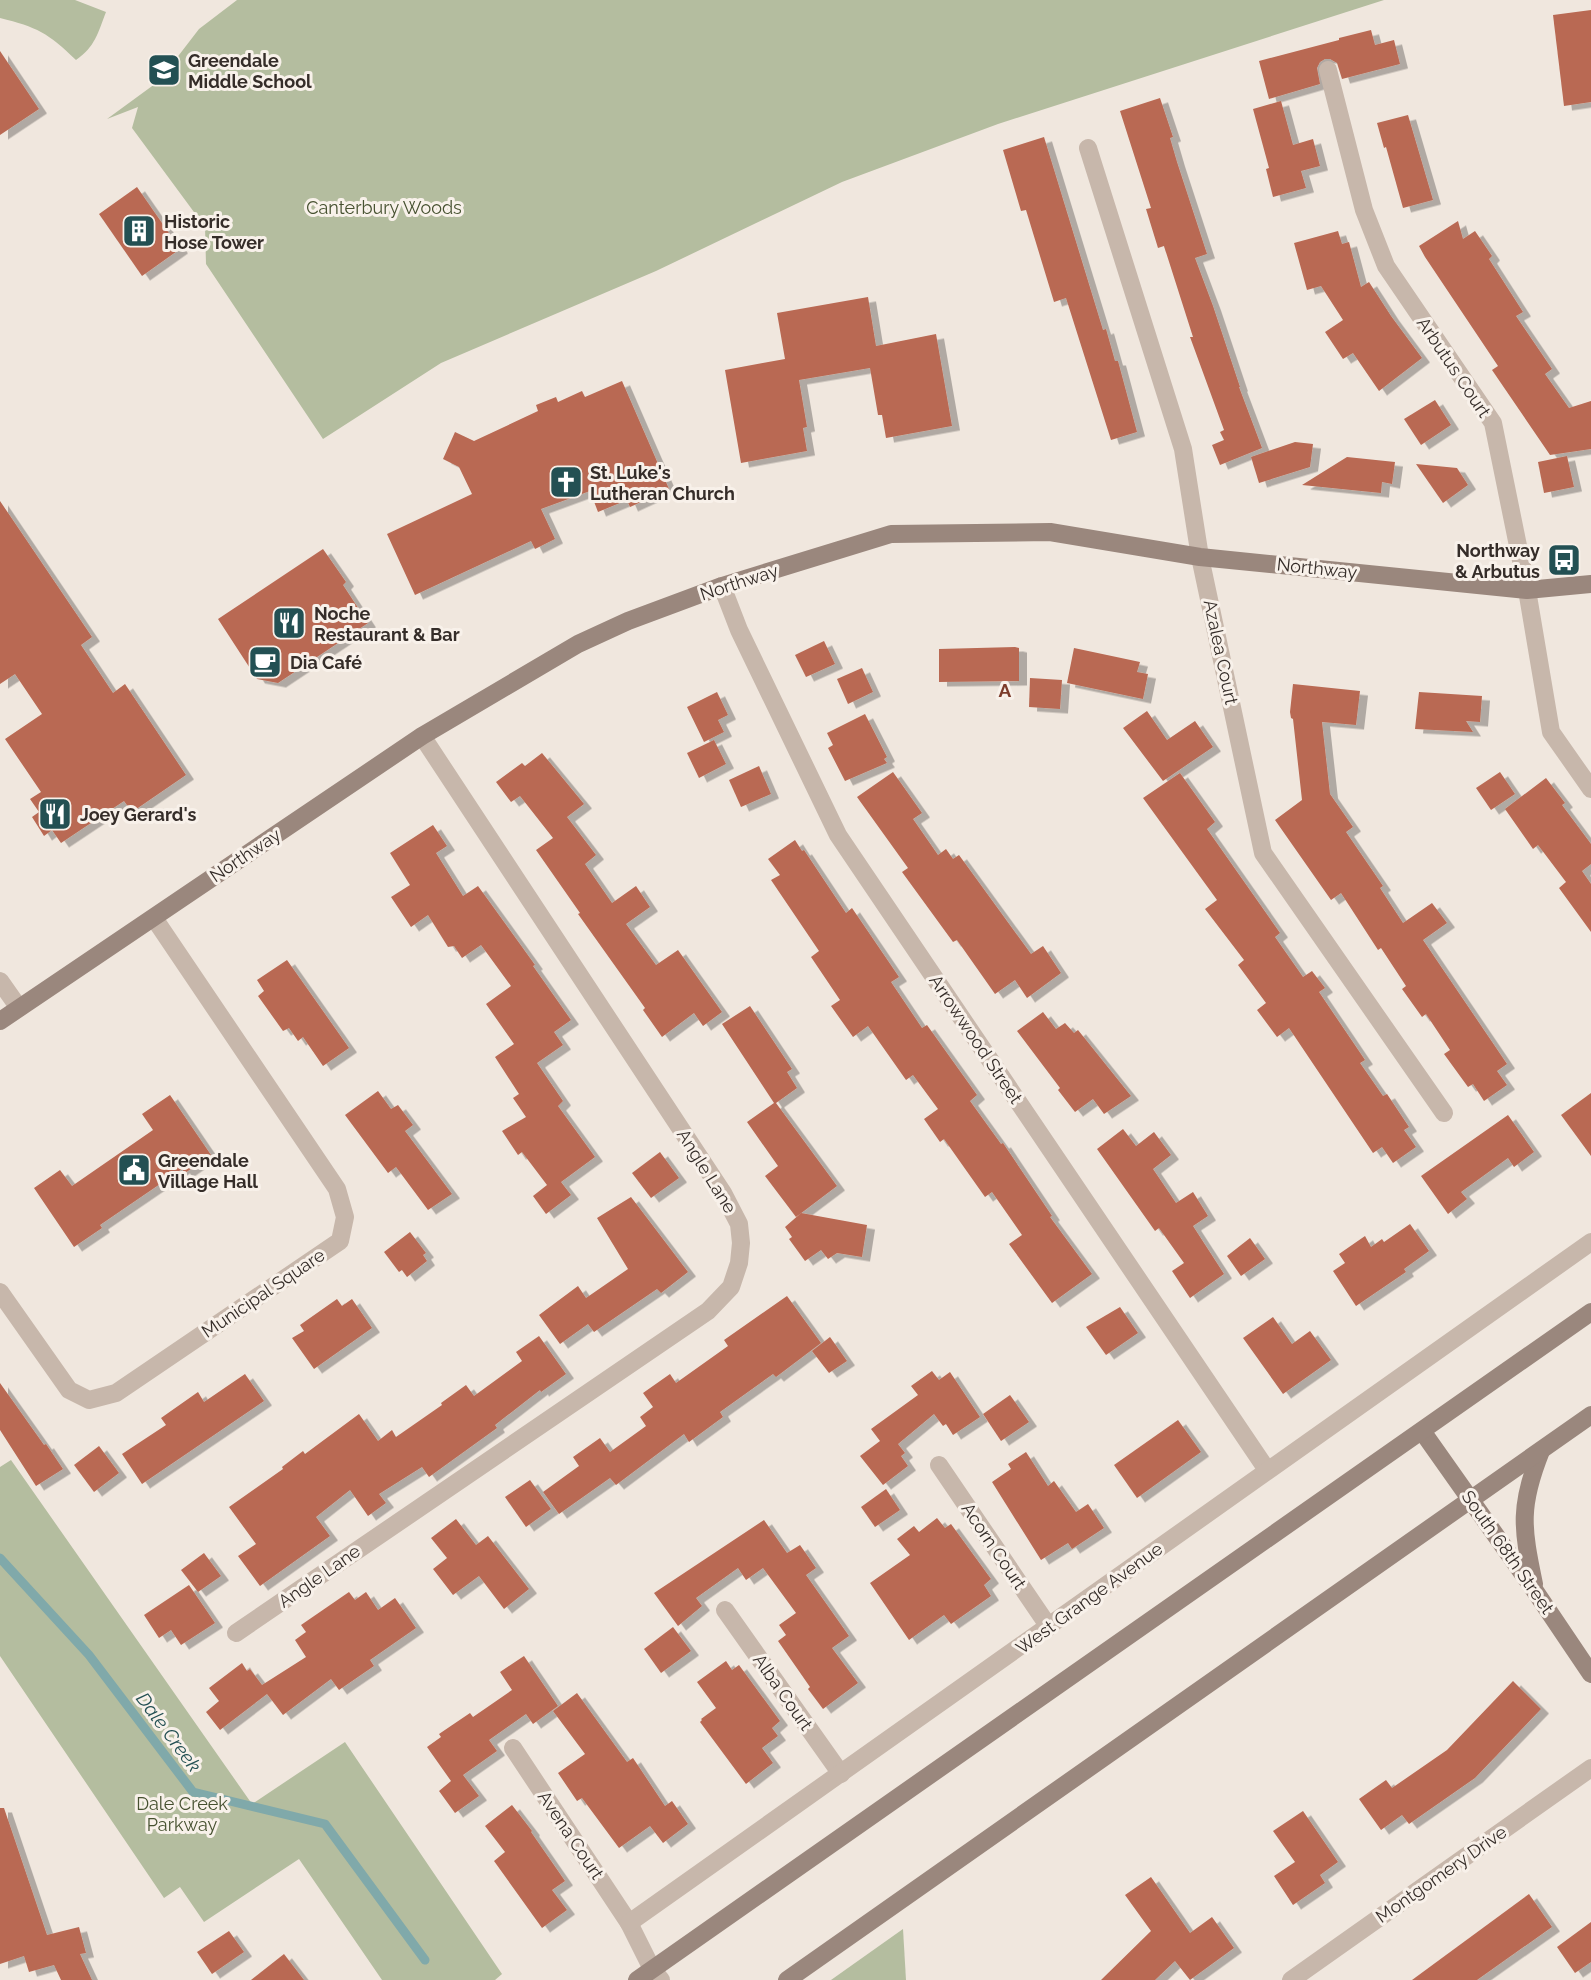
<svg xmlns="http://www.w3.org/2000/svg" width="1591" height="1980" font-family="Raleway,sans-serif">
<defs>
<filter id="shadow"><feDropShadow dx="8" dy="4.5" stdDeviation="0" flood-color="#0004"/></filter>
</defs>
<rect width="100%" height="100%" fill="#f0e7de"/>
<!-- green -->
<g fill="#b4bd9f">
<path d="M0,0H75L106,12C98,33 95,47 76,60C48,33 37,27 0,18Z"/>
<polygon points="237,0 1384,0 998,124 842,182 656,271 441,363 323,439 206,264 205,227 132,128 138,107 107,119 159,81 199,29"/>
<polygon points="11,1460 252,1804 345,1742 502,1974 495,1980 382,1980 299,1859 204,1922 180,1887 164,1898 0,1656 0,1467"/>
<polygon points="903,1929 906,1980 831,1980"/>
</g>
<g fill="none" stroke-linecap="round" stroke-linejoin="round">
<!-- stream -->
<polyline stroke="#80a9aa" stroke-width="9" points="0,1558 89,1655 193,1792 325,1824 425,1960"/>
</g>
<!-- building -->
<g fill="#b96953" filter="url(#shadow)">
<polygon points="1591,10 1591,102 1564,106 1553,15"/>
<polygon points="1371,30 1375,45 1394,40 1400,64 1342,79 1337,63 1330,59 1325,59 1320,62 1317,68 1320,84 1269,99 1259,61 1339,40 1339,38"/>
<polygon points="0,51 39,109 0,135"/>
<polygon points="1160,98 1173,137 1170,138 1177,162 1207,254 1195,258 1213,306 1240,387 1239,387 1262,448 1220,465 1212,445 1224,440 1220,432 1224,430 1190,337 1193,337 1164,246 1158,248 1146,209 1151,208 1120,111"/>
<polygon points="1281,101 1293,145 1313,139 1320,166 1301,171 1306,188 1273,197 1266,169 1269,168 1253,109"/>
<polygon points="1408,115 1433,200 1403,208 1386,147 1384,148 1377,123"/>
<polygon points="1044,137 1103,330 1106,329 1115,361 1118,361 1137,432 1111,440 1066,298 1054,302 1026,210 1021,211 1003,150"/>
<polygon points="137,187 180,249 142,276 99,214"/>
<polygon points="1458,221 1463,239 1475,231 1492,256 1489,259 1523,312 1516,316 1552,369 1545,374 1569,408 1591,401 1591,449 1550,455 1492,370 1498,366 1425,257 1419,246"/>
<polygon points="1338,231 1342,244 1349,242 1361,287 1369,282 1391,316 1422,358 1379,391 1353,353 1343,359 1325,332 1343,320 1321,286 1307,290 1294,243"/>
<polygon points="868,297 876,346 936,334 952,426 886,438 882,415 878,415 870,368 799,380 807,427 803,428 807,451 741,463 725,370 785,359 777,313"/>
<polygon points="622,381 669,489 630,507 627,500 598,512 590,491 541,509 555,539 535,549 531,541 415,595 387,534 472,494 459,467 443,459 455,432 474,441 538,411 536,405 556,397 558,402 582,391 585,397"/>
<polygon points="1435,400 1451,425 1421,445 1404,419"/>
<polygon points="1295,442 1313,444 1310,467 1259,483 1251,457"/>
<polygon points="1567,456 1574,487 1544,493 1538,462"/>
<polygon points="1347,457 1395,462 1392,484 1382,482 1381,493 1302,485"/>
<polygon points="1416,464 1457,468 1468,485 1443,503"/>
<polygon points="0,501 92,637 81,645 113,693 125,684 186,775 132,812 124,801 61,843 52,830 44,836 32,817 39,812 30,799 41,792 5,739 42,714 15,674 0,684"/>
<polygon points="323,549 346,582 343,585 368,623 278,683 257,679 218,619"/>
<polygon points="824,641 835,664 806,677 795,655"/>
<polygon points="1015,647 1019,648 1019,681 939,682 939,649"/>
<polygon points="1074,648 1140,662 1137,672 1148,674 1143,699 1067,683"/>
<polygon points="862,668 873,692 848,704 837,679"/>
<polygon points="1030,678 1062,680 1060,709 1029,707"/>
<polygon points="1293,684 1360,691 1356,725 1322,722 1330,794 1353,827 1346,832 1383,886 1380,888 1403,923 1432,903 1447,923 1423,940 1507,1064 1497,1071 1507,1085 1484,1101 1473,1084 1468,1087 1444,1054 1450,1050 1426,1014 1422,1017 1402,989 1406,986 1381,948 1378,950 1341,893 1331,900 1275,820 1302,800 1293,719 1291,718 1290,712"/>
<polygon points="717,692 728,715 718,720 724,732 704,742 687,707"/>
<polygon points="1419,692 1482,696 1480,722 1466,721 1473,732 1415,729"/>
<polygon points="1147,711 1167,740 1195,721 1213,747 1163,781 1123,728"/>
<polygon points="865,714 887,757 884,759 887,763 845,781 828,748 833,745 827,733"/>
<polygon points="714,740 726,764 699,778 687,753"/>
<polygon points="542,753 584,804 567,817 596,855 585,864 612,903 636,886 650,907 626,924 656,965 678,950 722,1012 703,1026 694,1013 662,1037 643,1010 645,1008 578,914 580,913 536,850 553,838 520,796 511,802 496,782 522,763 525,766"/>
<polygon points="759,766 771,794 741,807 729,780"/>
<polygon points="893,772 922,813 913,819 938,855 946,849 953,859 959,855 1031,954 1043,946 1061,973 1027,998 1015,980 995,994 957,940 953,942 902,872 908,868 857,797"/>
<polygon points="1500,772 1515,794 1491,810 1476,788"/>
<polygon points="1180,773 1215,822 1207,829 1280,933 1275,937 1303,977 1312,971 1325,988 1319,992 1365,1060 1360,1063 1383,1096 1387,1094 1409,1127 1404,1130 1416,1147 1393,1163 1382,1147 1373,1153 1289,1028 1277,1037 1257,1010 1266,1003 1238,965 1244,960 1205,909 1217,900 1143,798"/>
<polygon points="1546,778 1565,803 1562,805 1591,844 1591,864 1582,871 1591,884 1591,932 1559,888 1566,882 1538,845 1533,849 1505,809"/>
<polygon points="433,825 447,846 436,853 463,896 478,886 535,965 533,966 571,1020 554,1032 563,1045 537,1063 563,1101 558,1106 595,1157 561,1182 571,1195 546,1214 533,1196 547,1185 522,1152 518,1155 502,1131 526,1117 513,1098 519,1094 495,1057 514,1044 486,1004 511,986 481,945 462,958 454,946 448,947 428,915 411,927 391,897 410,885 390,853"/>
<polygon points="795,840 802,851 804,850 846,913 852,908 899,977 891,982 922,1028 927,1025 977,1095 970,1101 1001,1144 1003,1143 1052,1216 1050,1217 1092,1274 1052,1303 1009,1244 1022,1235 992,1192 985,1197 944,1139 940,1142 924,1119 938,1109 913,1075 906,1080 868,1026 853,1037 831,1006 840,1000 811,957 819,951 771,880 780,875 768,859"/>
<polygon points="287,960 349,1048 323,1066 303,1037 298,1041 289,1028 283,1031 258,996 264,991 257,980"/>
<polygon points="750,1006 792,1069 787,1072 797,1088 776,1103 837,1186 796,1217 765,1176 778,1166 747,1122 774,1103 722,1024"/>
<polygon points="1043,1012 1056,1029 1065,1023 1074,1033 1078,1030 1131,1096 1104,1114 1093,1099 1075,1112 1058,1090 1060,1088 1017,1031"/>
<polygon points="378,1091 391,1109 398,1105 413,1125 405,1131 452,1194 428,1210 396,1167 388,1173 345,1115"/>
<polygon points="1591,1093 1591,1156 1561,1115"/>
<polygon points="170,1095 211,1155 185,1173 182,1169 100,1225 102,1228 74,1247 34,1188 60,1170 72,1186 114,1157 153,1130 142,1114"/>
<polygon points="1508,1115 1534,1152 1514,1167 1508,1158 1461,1192 1467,1199 1448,1214 1421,1176"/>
<polygon points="1123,1129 1136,1146 1154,1132 1171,1155 1153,1169 1176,1203 1193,1192 1208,1216 1193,1226 1224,1274 1190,1298 1172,1271 1184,1263 1159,1228 1155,1231 1097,1149"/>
<polygon points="660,1152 679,1178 651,1198 632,1173"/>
<polygon points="631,1197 688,1272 661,1293 657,1289 594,1332 588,1324 560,1344 539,1315 578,1286 586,1298 628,1269 597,1218"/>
<polygon points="801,1213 867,1225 862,1257 837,1253 828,1259 821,1250 805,1261 789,1239 792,1237 785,1227"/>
<polygon points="1410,1224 1429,1251 1404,1269 1406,1272 1356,1306 1333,1271 1345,1263 1339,1254 1365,1236 1371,1247 1382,1239 1384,1242"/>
<polygon points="410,1232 426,1253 423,1255 427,1261 407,1277 402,1270 399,1272 384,1252"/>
<polygon points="1250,1238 1265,1259 1241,1276 1227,1256"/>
<polygon points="787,1296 821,1343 776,1377 773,1374 720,1412 723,1417 689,1442 684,1434 616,1485 610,1478 559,1514 543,1492 579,1466 573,1457 600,1438 610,1452 646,1426 640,1417 653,1407 643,1393 670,1374 676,1383 728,1346 724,1340"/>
<polygon points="337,1299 342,1306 352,1299 372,1328 314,1369 292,1338 304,1331 300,1325"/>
<polygon points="1120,1307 1138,1333 1106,1355 1086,1327"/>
<polygon points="1273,1317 1292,1344 1310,1331 1331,1360 1283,1394 1243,1338"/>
<polygon points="539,1336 566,1374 541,1392 540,1390 495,1425 497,1428 429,1477 422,1467 379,1494 386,1503 368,1516 350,1490 316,1517 330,1536 260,1586 238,1556 256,1544 229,1507 283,1469 282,1467 303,1451 305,1454 359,1414 378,1441 392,1430 396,1437 442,1405 441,1403 466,1385 474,1396 522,1361 516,1352"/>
<polygon points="830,1337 847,1361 829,1373 812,1351"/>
<polygon points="932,1371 939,1380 950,1372 980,1417 953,1435 946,1424 943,1426 934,1414 898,1444 905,1453 901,1456 908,1466 883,1485 860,1456 880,1441 871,1429 918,1395 911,1386"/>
<polygon points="245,1374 264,1401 142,1484 122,1454 166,1425 161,1418 198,1392 204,1402"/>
<polygon points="0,1383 44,1445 46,1444 63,1469 36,1486 0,1430"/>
<polygon points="1010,1395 1029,1422 1001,1441 983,1414"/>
<polygon points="1178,1420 1201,1452 1137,1498 1114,1465"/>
<polygon points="99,1446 119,1473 94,1492 74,1465"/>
<polygon points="1026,1452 1048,1486 1054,1481 1076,1512 1088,1504 1104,1528 1072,1549 1068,1543 1041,1560 992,1482 1011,1469 1008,1464"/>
<polygon points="530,1480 551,1509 526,1527 505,1497"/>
<polygon points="886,1489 900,1510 875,1527 861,1507"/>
<polygon points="937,1518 945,1528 951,1524 991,1579 984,1585 991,1596 951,1624 944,1615 909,1640 870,1583 910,1555 897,1539 914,1526 919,1532"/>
<polygon points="456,1519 476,1545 488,1536 529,1589 504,1609 479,1576 453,1595 433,1569 447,1558 431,1538"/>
<polygon points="764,1520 787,1553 800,1545 816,1568 806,1575 849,1636 832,1648 858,1683 823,1709 808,1689 810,1687 778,1641 786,1635 779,1625 796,1613 763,1568 746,1580 738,1568 696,1598 702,1606 678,1626 654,1593"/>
<polygon points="204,1553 221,1576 198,1592 181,1570"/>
<polygon points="189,1585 215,1623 181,1645 171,1630 159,1638 144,1615"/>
<polygon points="349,1592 355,1600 366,1592 378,1610 395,1598 416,1628 370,1660 374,1666 339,1690 331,1679 283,1715 267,1694 220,1730 206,1712 219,1701 209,1688 242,1663 247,1671 250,1669 262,1685 306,1657 295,1640 306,1632 301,1625"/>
<polygon points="673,1627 691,1651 661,1673 644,1649"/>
<polygon points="524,1656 558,1706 533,1724 526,1714 489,1740 497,1751 463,1775 479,1796 455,1813 439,1791 451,1781 427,1747 441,1737 439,1734 470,1713 473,1717 512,1690 500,1672"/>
<polygon points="726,1661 732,1670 739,1665 780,1721 772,1728 778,1736 762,1748 773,1763 746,1784 700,1722 702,1720 701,1719 716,1708 697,1682"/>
<polygon points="1513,1681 1541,1709 1475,1778 1409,1824 1402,1815 1381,1830 1359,1799 1386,1780 1392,1788 1447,1750"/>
<polygon points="577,1693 627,1762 633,1758 665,1806 672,1801 688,1824 663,1843 650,1826 619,1848 582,1798 577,1801 558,1773 585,1754 553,1711"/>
<polygon points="512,1805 532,1831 531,1832 565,1881 552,1890 567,1910 542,1928 494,1861 505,1852 485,1826"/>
<polygon points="0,1808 4,1808 47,1935 79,1927 86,1953 80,1954 92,1980 61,1980 54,1965 29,1972 24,1956 0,1964"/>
<polygon points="1303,1811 1338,1862 1320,1875 1325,1883 1293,1905 1274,1876 1295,1862 1273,1831"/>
<polygon points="1151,1877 1190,1933 1212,1917 1234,1948 1190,1980 1175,1961 1155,1980 1101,1980 1151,1931 1125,1895"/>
<polygon points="1529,1894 1552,1927 1477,1980 1412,1980"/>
<polygon points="1591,1922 1591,1962 1575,1973 1557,1947"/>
<polygon points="229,1931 244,1952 212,1974 197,1952"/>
<polygon points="284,1954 304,1980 251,1980"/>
</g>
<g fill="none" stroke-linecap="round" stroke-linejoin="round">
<!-- street -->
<g stroke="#c7b7ab" stroke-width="18">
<polyline points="1328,70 1364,210 1386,266 1493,423 1527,590 1551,732 1591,789"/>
<polyline points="1088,148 1183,449 1200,557 1263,853 1444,1113"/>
<polyline points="722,586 739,630 838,835 1267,1470"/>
<polyline points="0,981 19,1008"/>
<polyline points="0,1292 69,1390 89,1400 116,1393 340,1241 345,1217 337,1189 154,918"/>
<polyline points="939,1465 1049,1627"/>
<polyline points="725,1610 841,1774"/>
<polyline points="236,1633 708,1311 731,1287 739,1263 741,1243 739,1224 723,1193 422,736"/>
<polyline points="513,1748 629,1923 652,1969 661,1980"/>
<polyline points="629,1923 1591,1242"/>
<polyline points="1291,1980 1591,1768"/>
</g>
<!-- secondary -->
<g stroke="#9a877d" stroke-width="18">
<polyline points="0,1021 422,736 578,644 628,621 722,586 891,534 1050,532 1200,557 1527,590 1591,584"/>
<polyline points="1422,1431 1535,1591 1591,1674"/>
<path d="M1534,1584C1522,1527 1519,1506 1541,1451"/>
<polyline points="637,1980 1591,1312"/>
<polyline points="787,1980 1591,1415"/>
</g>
</g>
<!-- icons -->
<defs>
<symbol id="school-square" viewBox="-11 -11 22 22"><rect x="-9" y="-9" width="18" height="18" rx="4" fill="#235053" stroke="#f8f1ea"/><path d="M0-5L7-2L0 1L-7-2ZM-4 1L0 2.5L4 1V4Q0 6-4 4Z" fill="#fff"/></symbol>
<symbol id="building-square" viewBox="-11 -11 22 22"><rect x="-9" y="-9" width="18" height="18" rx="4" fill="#235053" stroke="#f8f1ea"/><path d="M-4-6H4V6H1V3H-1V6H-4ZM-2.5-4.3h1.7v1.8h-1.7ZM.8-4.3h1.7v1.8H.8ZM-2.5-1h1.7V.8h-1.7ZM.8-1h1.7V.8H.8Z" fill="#fff"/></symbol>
<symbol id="church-square" viewBox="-11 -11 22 22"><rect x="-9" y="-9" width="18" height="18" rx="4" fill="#235053" stroke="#f8f1ea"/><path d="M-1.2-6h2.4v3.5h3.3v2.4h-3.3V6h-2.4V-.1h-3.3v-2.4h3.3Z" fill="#fff"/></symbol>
<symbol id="bus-square" viewBox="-11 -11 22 22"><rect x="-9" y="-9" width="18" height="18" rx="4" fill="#235053" stroke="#f8f1ea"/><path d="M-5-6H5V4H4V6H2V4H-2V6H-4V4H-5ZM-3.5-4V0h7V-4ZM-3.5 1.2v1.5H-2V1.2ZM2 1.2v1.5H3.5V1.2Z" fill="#fff"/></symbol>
<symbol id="restaurant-square" viewBox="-11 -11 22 22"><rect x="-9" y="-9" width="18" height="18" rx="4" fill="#235053" stroke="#f8f1ea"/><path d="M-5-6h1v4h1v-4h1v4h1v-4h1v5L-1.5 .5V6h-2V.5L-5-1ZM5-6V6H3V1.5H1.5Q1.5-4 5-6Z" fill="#fff"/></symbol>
<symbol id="cafe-square" viewBox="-11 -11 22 22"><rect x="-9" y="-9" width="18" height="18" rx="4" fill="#235053" stroke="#f8f1ea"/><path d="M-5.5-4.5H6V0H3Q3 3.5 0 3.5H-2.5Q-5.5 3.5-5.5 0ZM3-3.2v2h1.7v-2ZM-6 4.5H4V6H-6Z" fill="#fff"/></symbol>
<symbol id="civic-square" viewBox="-11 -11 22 22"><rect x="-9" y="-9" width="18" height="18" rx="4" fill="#235053" stroke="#f8f1ea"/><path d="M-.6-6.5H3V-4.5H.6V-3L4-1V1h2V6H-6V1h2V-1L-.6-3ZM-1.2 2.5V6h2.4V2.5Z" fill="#fff"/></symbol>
</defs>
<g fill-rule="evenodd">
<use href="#school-square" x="145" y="51" width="38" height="38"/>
<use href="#building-square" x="120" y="212" width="38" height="38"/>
<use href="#church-square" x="547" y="463" width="38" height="38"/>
<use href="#bus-square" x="1545" y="541" width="38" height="38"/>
<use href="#restaurant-square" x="270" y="604" width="38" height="38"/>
<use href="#cafe-square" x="246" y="643" width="38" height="38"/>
<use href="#restaurant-square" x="36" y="795" width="38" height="38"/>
<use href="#civic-square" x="115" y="1151" width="38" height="38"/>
</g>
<g text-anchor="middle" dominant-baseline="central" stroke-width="6" stroke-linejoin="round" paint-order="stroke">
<!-- poi labels -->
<g font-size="18" font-weight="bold" fill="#352d29" stroke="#f8f1ea" text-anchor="start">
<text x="188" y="60">Greendale<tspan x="188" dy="21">Middle School</tspan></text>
<text x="164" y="221">Historic<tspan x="164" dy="21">Hose Tower</tspan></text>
<text x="590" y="472">St. Luke's<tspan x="590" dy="21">Lutheran Church</tspan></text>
<text x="1540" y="550" text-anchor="end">Northway<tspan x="1540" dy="21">&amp; Arbutus</tspan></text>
<text x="314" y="613">Noche<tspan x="314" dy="21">Restaurant &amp; Bar</tspan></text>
<text x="290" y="662">Dia Café</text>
<text x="80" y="814">Joey Gerard's</text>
<text x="158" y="1160">Greendale<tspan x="158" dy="21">Village Hall</tspan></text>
</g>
<!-- park labels -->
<g font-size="18" fill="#465130" stroke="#f8f1ea">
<text x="384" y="207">Canterbury Woods</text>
<text x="182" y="1803">Dale Creek<tspan x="182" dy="21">Parkway</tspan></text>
</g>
<!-- street labels -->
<g font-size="18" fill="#352d29" stroke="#f8f1ea">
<text transform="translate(1454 367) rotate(56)">Arbutus Court</text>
<text transform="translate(1317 568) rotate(6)">Northway</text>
<text transform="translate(739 582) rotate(-18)">Northway</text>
<text transform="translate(1221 652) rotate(78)">Azalea Court</text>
<text transform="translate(245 855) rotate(-34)">Northway</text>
<text transform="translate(976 1039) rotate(56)">Arrowwood Street</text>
<text transform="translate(707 1171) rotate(58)">Angle Lane</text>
<text transform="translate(263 1293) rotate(-34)">Municipal Square</text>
<text transform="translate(994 1546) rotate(56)">Acorn Court</text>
<text transform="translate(1508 1552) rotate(55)">South 68th Street</text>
<text transform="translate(319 1576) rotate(-35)">Angle Lane</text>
<text transform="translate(1089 1598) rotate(-36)">West Grange Avenue</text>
<text transform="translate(783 1692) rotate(55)">Alba Court</text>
<text transform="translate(571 1835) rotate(56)">Avena Court</text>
<text transform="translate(1441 1874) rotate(-35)">Montgomery Drive</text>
</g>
<!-- neighbourhood labels -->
<g font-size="19" font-weight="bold" fill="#7c3c2b" stroke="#f8f1ea">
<text x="1005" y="690">A</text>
</g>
<!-- water labels -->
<g font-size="19" font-style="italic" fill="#235053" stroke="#f8f1ea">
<text transform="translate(169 1732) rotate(53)">Dale Creek</text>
</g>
</g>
</svg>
